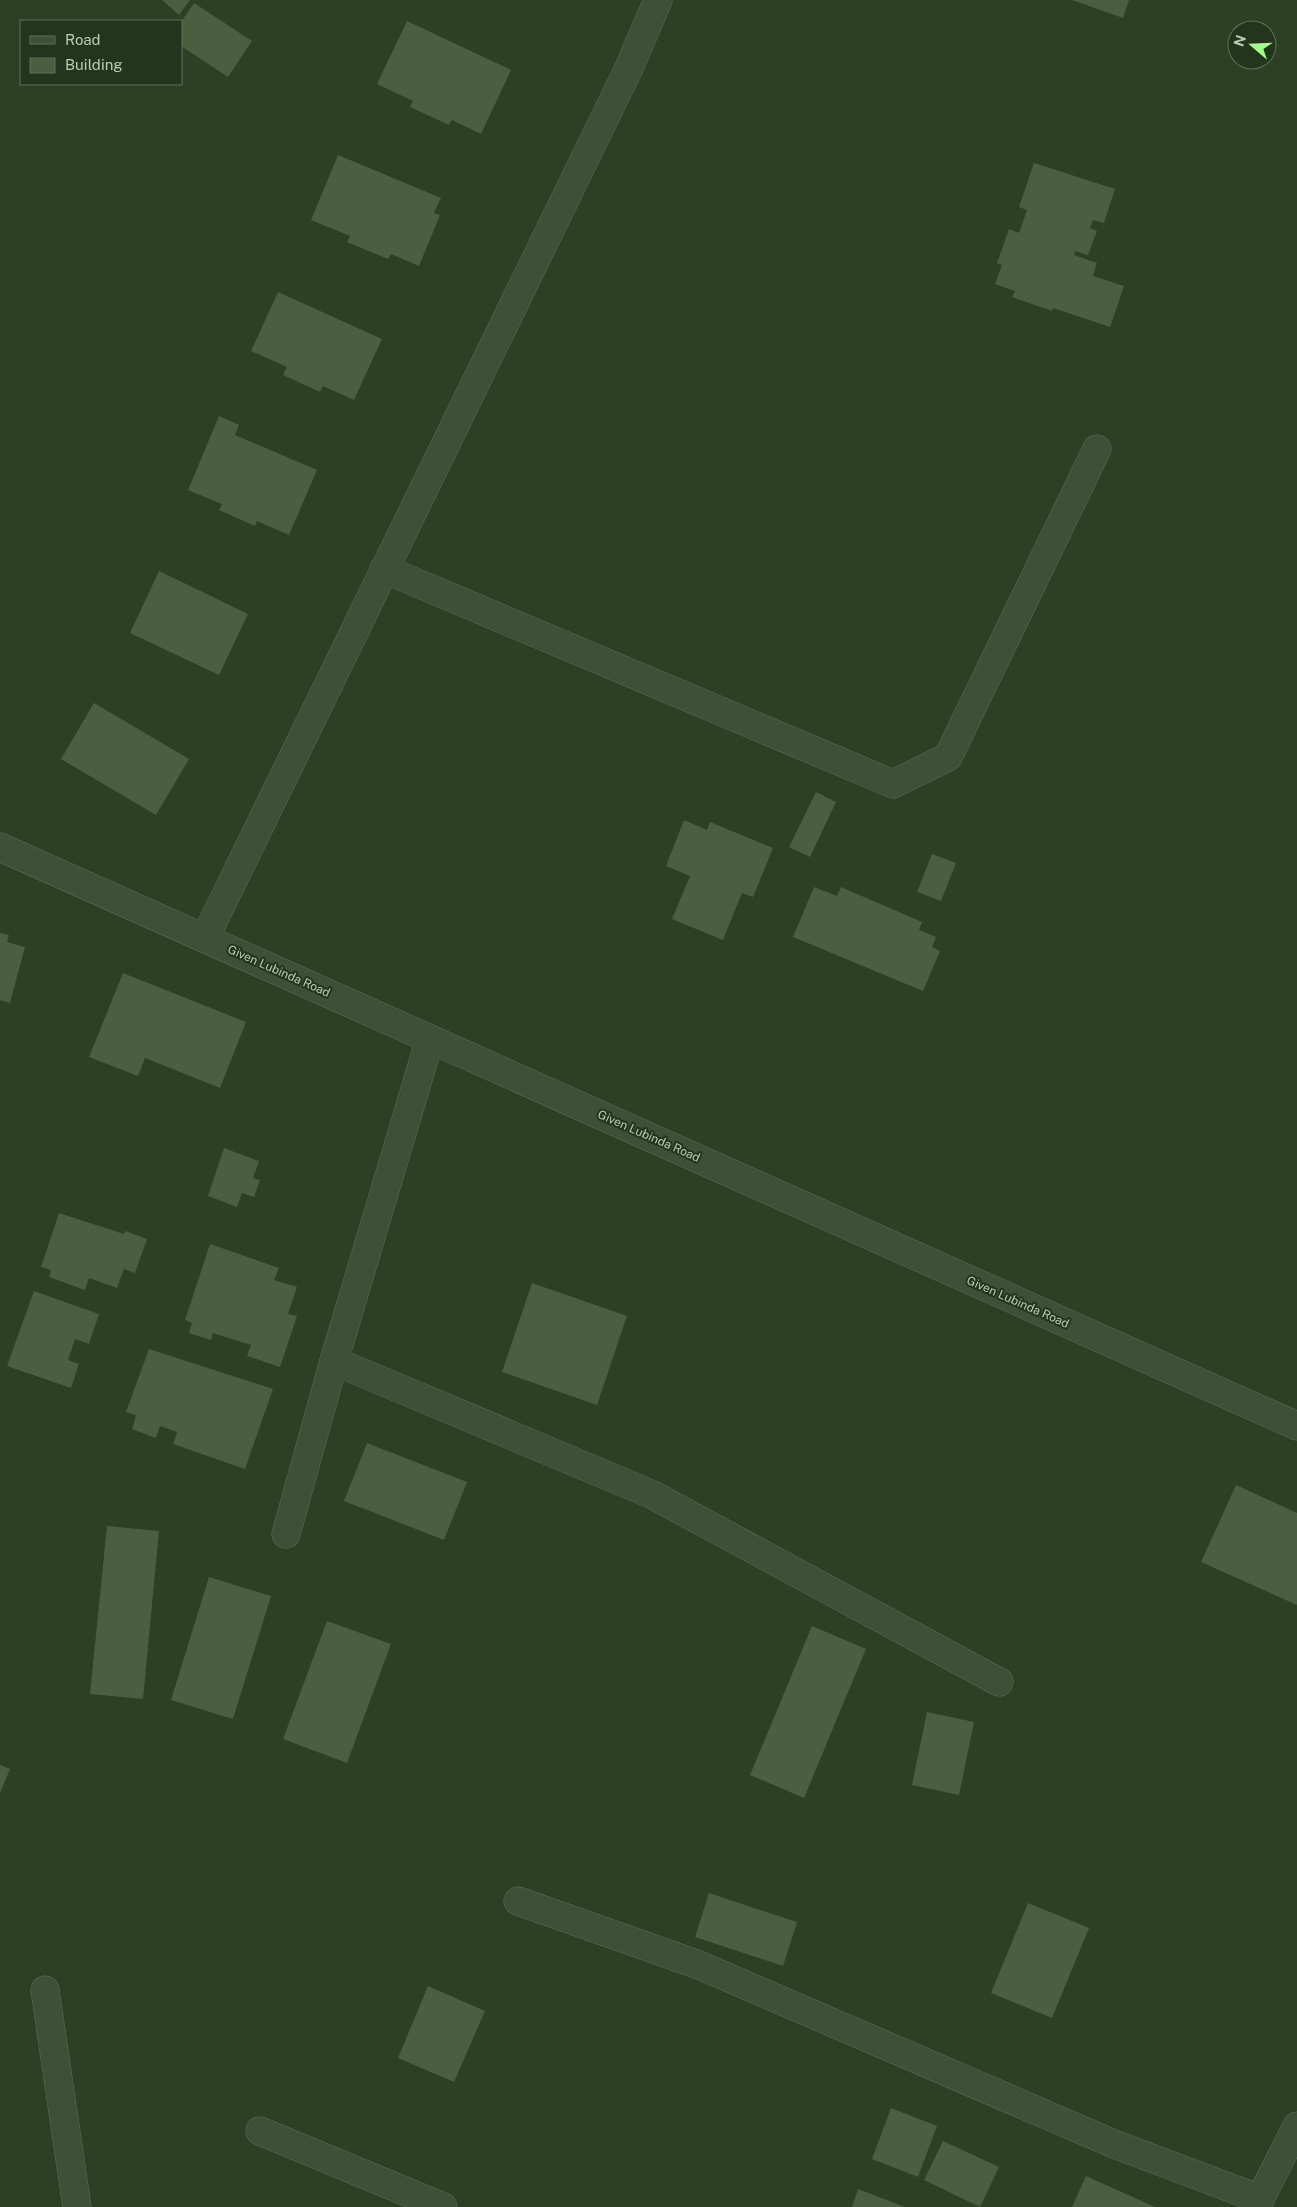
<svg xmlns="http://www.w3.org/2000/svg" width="1297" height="2207" font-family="'Public Sans',sans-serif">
<rect width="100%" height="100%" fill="#2c4024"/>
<!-- building -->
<g fill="#495f40">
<polygon points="162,0 190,0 179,15"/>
<polygon points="1072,0 1129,0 1123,18"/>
<polygon points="194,3 252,41 228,77 181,46 181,22"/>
<polygon points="407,21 511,70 481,134 452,120 449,125 410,107 413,101 377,84"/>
<polygon points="338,155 441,198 434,213 440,215 419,266 391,254 388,259 347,242 350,236 311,220"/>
<polygon points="1034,163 1115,189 1104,223 1093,220 1090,228 1097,231 1088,255 1075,251 1074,255 1097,263 1093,276 1124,286 1110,327 1053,308 1052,311 1012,297 1015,291 995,284 1002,265 997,263 1009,229 1019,233 1027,210 1019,207"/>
<polygon points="278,292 382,339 354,400 323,386 320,392 283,375 287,367 251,351"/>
<polygon points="219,416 239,425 235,435 317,470 289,535 257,521 255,526 219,510 222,504 188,490"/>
<polygon points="159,571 248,614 219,675 130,633"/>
<polygon points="94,703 189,759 156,815 61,759"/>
<polygon points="816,792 836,802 810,857 789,847"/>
<polygon points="684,820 707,830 710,822 773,848 753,897 742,893 723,940 672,919 690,876 666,866"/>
<polygon points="932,854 956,863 941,901 917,892"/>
<polygon points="814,887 837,896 841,887 922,922 919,930 936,937 932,947 940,951 923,991 793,937"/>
<polygon points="0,933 9,935 7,942 25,947 10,1003 0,1000"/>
<polygon points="123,973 246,1022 220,1088 145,1058 138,1076 89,1057"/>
<polygon points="224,1148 259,1161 253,1178 260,1180 254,1197 242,1193 237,1207 208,1196"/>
<polygon points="59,1213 124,1234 125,1231 147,1239 135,1273 124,1269 117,1288 89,1278 85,1290 49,1277 51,1270 41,1267"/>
<polygon points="210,1244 279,1268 274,1280 297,1287 288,1314 297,1316 280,1367 247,1356 251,1345 213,1333 211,1340 189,1333 192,1323 185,1320"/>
<polygon points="532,1283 627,1316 597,1405 502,1372"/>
<polygon points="34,1291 99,1314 89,1344 75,1339 68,1360 79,1364 71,1388 7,1366"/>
<polygon points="149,1349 273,1389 245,1469 173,1444 177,1432 160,1426 156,1438 132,1429 136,1415 126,1412"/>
<polygon points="367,1443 467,1482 444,1540 344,1501"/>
<polygon points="1236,1485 1297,1513 1297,1605 1201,1562"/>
<polygon points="107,1526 159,1531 143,1699 90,1694"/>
<polygon points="209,1577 271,1596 233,1719 171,1700"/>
<polygon points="327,1621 391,1644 347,1763 283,1739"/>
<polygon points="812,1626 866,1649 804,1798 750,1775"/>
<polygon points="927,1712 974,1722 959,1795 912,1785"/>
<polygon points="0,1765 10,1769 0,1793"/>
<polygon points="709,1893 797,1922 783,1966 695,1937"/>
<polygon points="1028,1903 1089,1928 1052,2018 991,1993"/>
<polygon points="428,1986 485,2011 454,2082 398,2058"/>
<polygon points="891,2108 937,2126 918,2177 872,2159"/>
<polygon points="943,2141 999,2167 980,2207 924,2180"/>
<polygon points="1086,2176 1155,2207 1072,2207"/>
<polygon points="858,2189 905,2207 852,2207"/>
</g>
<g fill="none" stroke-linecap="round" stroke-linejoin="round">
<defs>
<g id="minor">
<polyline points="384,569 893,784 948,757 1097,449"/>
<polyline points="0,847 1297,1426"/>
<polyline points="205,938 629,68 658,0"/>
<polyline points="334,1361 651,1494 999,1682"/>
<polyline points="286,1534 334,1361 430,1039"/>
<polyline points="518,1901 699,1965 1114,2144 1260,2199"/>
<polyline points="45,1990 77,2207"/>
<polyline points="260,2131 443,2207"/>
<polyline points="1256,2207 1297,2126"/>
</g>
</defs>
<!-- minor casing -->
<use href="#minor" stroke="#5c6e56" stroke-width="29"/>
<!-- minor -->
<use href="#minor" stroke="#3e5038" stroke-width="28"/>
</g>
<g text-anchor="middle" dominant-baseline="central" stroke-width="4" stroke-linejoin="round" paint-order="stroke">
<!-- street labels -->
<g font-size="12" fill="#bacbb5" stroke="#23351d">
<text transform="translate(279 971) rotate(24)">Given Lubinda Road</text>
<text transform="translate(649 1136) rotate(24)">Given Lubinda Road</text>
<text transform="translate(1018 1302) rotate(24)">Given Lubinda Road</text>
</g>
</g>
<!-- legend -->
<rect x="20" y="20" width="162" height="65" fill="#23351d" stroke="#5f715a"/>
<rect x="30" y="36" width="25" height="8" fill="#3e5038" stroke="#5f715a"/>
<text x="65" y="45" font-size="15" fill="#bacbb5">Road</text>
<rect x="30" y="58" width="25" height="15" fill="#495f40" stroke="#5f715a"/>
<text x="65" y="70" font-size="15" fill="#bacbb5">Building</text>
<!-- north arrow -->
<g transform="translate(1252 45) rotate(289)"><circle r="24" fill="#23351d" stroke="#5f715a"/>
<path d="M0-4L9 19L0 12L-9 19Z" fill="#a3fb89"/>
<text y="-8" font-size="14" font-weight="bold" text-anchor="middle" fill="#bacbb5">N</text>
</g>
</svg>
